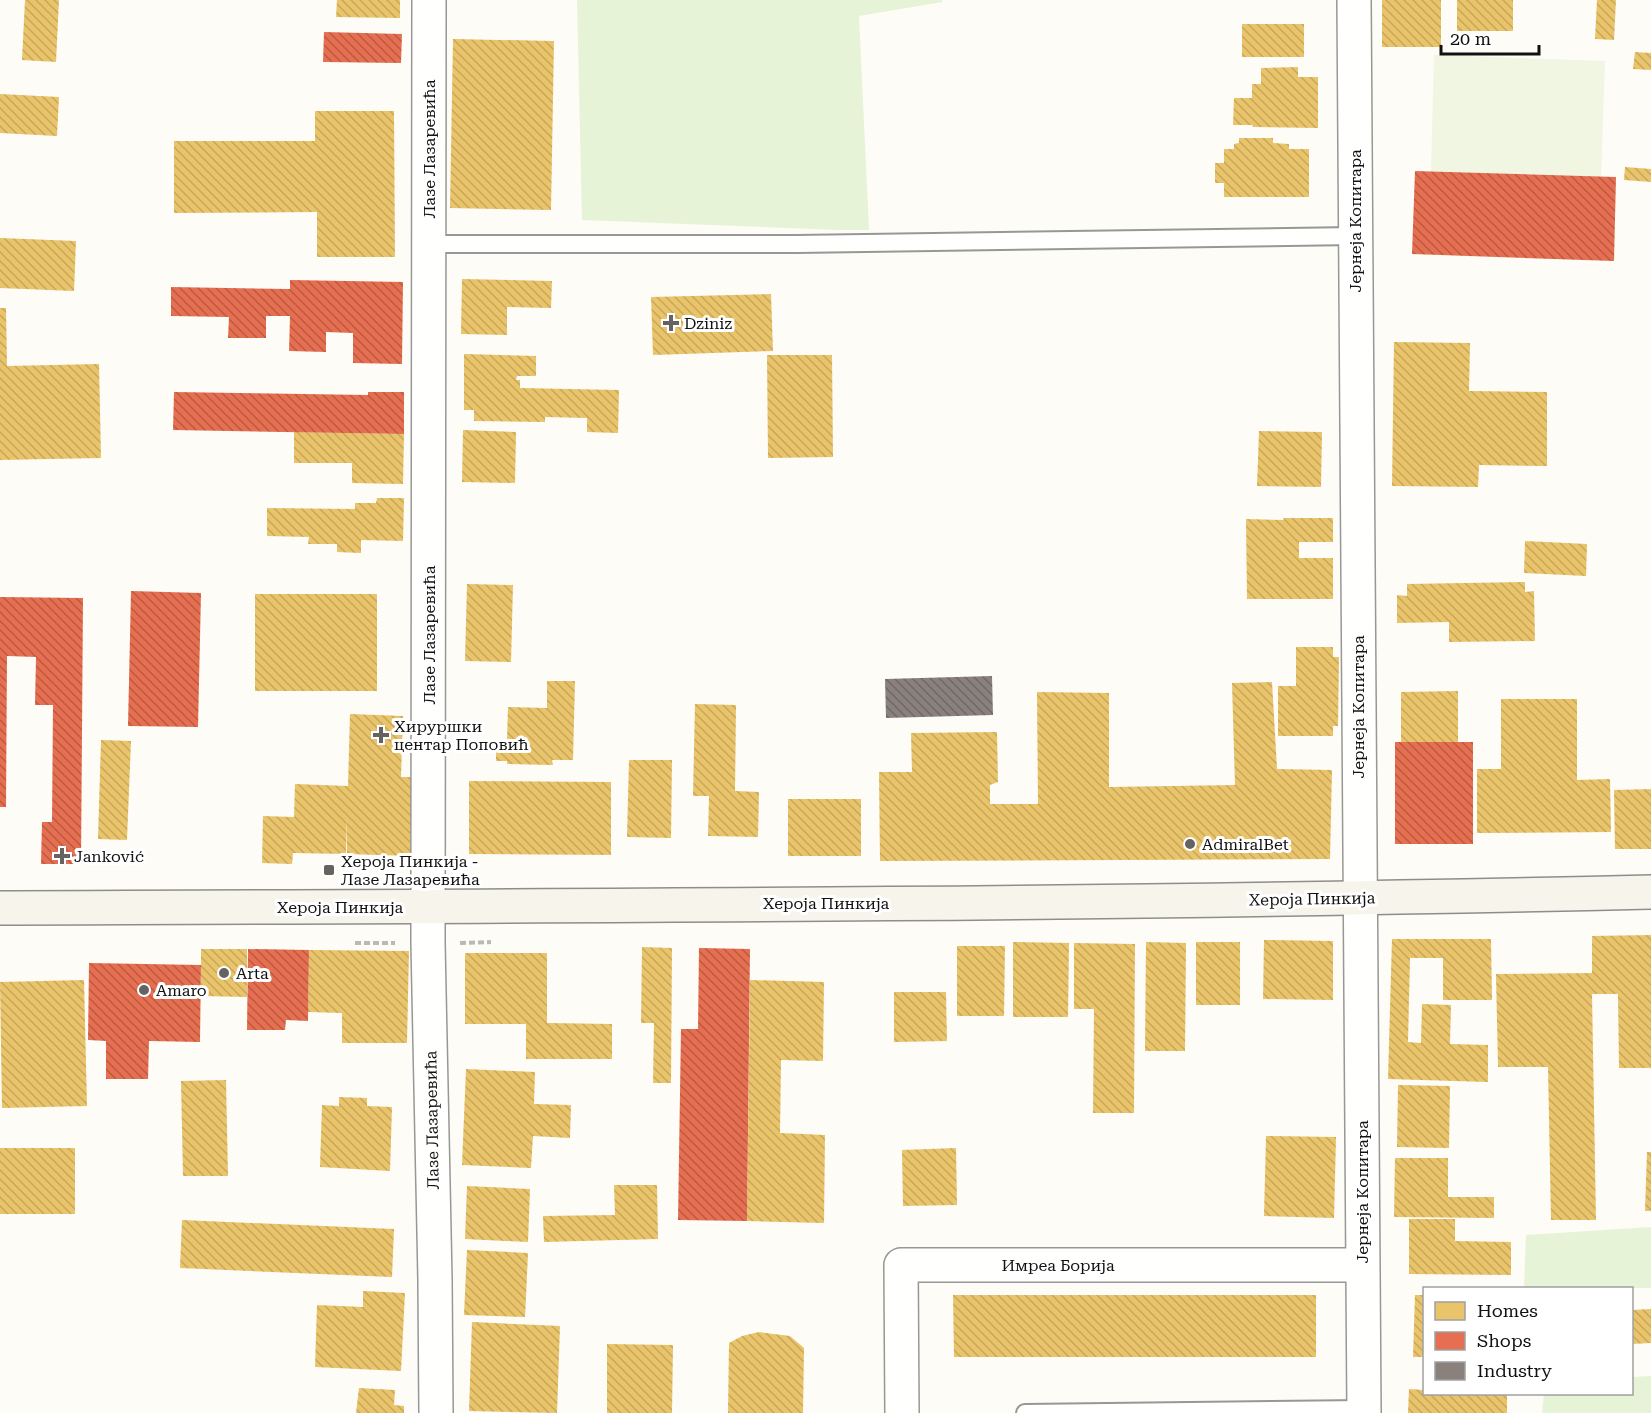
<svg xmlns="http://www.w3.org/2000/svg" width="1651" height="1413" font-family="'Roboto Serif',serif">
<defs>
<pattern id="homes-back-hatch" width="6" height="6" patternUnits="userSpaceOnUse" patternTransform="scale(1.5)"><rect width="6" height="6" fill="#e9c46a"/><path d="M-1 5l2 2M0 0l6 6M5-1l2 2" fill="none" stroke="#c7a75b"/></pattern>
<pattern id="shops-back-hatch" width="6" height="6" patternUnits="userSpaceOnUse" patternTransform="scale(1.5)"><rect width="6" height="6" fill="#e76f51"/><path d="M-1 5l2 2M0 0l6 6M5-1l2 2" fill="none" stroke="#ba5a42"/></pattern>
<pattern id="industry-back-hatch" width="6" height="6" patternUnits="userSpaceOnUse" patternTransform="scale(1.5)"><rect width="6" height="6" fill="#8a817c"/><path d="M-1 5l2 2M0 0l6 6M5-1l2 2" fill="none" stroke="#6f6864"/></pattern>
</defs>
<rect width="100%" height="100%" fill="#fdfcf7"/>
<!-- grass -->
<g fill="#e7f3d7">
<polygon points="577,0 942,0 942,2 859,16 869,230 838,230 582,220"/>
<polygon points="1651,1227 1651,1288 1524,1288 1526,1235"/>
<polygon points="1651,1376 1651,1413 1542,1413 1544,1394 1632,1394 1632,1377"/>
</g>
<!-- pitch -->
<polygon fill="#f0f6e1" points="1434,55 1605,61 1601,177 1431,171"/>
<!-- homes -->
<g fill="url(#homes-back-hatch)">
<polygon points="25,0 59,0 56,62 22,60"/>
<polygon points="337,0 400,0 400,18 336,17"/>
<rect x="1382" y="0" width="59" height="47"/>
<rect x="1457" y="0" width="56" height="31"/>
<polygon points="1597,0 1616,0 1614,40 1595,39"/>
<rect x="1242" y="24" width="62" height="33"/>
<polygon points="453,39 554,41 551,210 450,208"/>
<polygon points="1635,52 1651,53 1651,70 1633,69"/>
<polygon points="1298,67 1298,77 1318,77 1318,128 1253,127 1252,125 1233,125 1234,98 1252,98 1252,84 1261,84 1261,68"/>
<polygon points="0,94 59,97 57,136 0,133"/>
<polygon points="315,111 394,111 395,257 317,257 317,212 174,213 174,141 315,141"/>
<polygon points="1239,138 1273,138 1273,143 1289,144 1289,149 1309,149 1309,197 1224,197 1224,183 1215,183 1215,163 1224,163 1224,149 1234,149 1234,144 1239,143"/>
<polygon points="1625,167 1651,169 1651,182 1624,180"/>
<polygon points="0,238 76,241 74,291 0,288"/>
<polygon points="462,279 552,281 551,308 507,307 507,335 461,334"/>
<polygon points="771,294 773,351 653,355 651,297"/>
<polygon points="0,308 6,308 7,366 99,364 101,458 0,460"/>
<polygon points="1394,342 1470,343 1469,391 1547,392 1547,466 1479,465 1478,487 1392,486"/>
<polygon points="464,354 536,356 536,376 517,376 516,380 520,380 520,388 619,390 618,433 587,432 587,418 545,417 545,422 474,421 474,410 464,410"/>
<polygon points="767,355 832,355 833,457 768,458"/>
<polygon points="463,430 516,432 515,483 462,482"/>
<polygon points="1259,431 1322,432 1321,487 1257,486"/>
<polygon points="294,432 404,434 403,484 352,483 352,463 294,463"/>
<polygon points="377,498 404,498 403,541 361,540 361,553 337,552 337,544 308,544 309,537 267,536 267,508 355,509 355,503 376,503"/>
<polygon points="1283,518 1333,518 1333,542 1299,542 1299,558 1333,558 1333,599 1247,599 1246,519 1284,520"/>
<polygon points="1525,541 1587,544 1586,576 1524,573"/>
<polygon points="1525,582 1525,592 1534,591 1535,641 1449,642 1449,622 1397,623 1397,595 1407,596 1407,584"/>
<polygon points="467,584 513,585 511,662 465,661"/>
<rect x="255" y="594" width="122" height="97"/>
<polygon points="1296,647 1333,647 1333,657 1339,657 1338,726 1333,726 1333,736 1278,736 1278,686 1296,686"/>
<polygon points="547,681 575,681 573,760 552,760 553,765 507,764 507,761 496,761 496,740 507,740 508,707 547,708"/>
<polygon points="1272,682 1277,769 1332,770 1330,859 880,861 879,772 912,772 911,733 997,732 998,782 990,785 990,804 1038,804 1037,692 1109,693 1109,787 1235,785 1232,683"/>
<polygon points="1458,691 1458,742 1401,742 1401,692"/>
<polygon points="1501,699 1577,699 1577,780 1610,779 1611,832 1477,833 1477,769 1501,769"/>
<polygon points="695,704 736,705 735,791 759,792 758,837 708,836 709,796 693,796"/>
<polygon points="350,714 403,716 401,777 412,777 410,856 347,854 347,817 346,854 293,853 292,864 262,863 263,816 294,817 295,784 348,786"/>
<polygon points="101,740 131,741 127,840 98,839"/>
<polygon points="629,760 672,760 671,838 627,837"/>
<polygon points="469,781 611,782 611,855 469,854"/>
<polygon points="1651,789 1651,849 1615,849 1614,790"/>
<rect x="788" y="799" width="73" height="57"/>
<polygon points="1651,935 1651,1068 1619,1068 1618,994 1592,994 1596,1220 1551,1220 1548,1067 1498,1067 1496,974 1592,973 1592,936"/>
<polygon points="1392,939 1491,939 1492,1000 1443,1000 1443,958 1410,958 1408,1042 1421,1043 1422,1004 1451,1005 1450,1044 1488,1045 1488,1082 1388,1079"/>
<polygon points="1264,940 1333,941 1333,1000 1263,999"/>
<polygon points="1013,942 1069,943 1068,1017 1013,1017"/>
<polygon points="1146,942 1186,943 1185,1051 1145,1051"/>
<rect x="1196" y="942" width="44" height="63"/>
<polygon points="1074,943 1135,944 1134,1113 1093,1113 1094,1009 1074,1009"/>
<polygon points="957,946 1005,946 1004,1016 957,1016"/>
<polygon points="642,947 672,948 671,1083 653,1083 654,1023 641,1023"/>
<polygon points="201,949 247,949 247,997 201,996"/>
<polygon points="309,950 409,951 407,1043 342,1043 342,1013 308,1012"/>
<polygon points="465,953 547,953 547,1023 612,1024 612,1059 526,1059 526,1024 465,1024"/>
<polygon points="84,980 87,1106 2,1108 0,982"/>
<polygon points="750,980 824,982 823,1061 781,1060 780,1133 825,1135 824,1223 747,1221"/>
<polygon points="894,992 946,992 947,1041 894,1042"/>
<polygon points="466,1069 535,1072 534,1104 571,1105 570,1138 533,1136 531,1168 462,1165"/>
<polygon points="226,1080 228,1176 183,1176 181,1081"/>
<polygon points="1398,1085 1450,1086 1449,1148 1397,1147"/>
<polygon points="339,1097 367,1098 367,1106 392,1107 390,1171 320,1167 322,1105 339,1106"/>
<polygon points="1266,1136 1336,1137 1334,1218 1264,1216"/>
<rect x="0" y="1148" width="75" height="66"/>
<polygon points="956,1148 957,1205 903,1206 902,1150"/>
<polygon points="1647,1152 1651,1152 1651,1211 1645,1211"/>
<polygon points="1395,1158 1448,1158 1448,1197 1494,1197 1494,1218 1394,1217"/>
<polygon points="614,1185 657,1185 658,1239 544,1242 543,1216 615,1215"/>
<polygon points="467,1186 530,1189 528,1242 465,1239"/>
<polygon points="1409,1219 1455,1219 1455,1241 1511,1242 1511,1275 1409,1274"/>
<polygon points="182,1220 394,1229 392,1277 180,1268"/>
<polygon points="467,1250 528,1253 525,1317 464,1315"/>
<polygon points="363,1291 405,1293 401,1371 315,1367 317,1305 363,1307"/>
<polygon points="953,1295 1316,1295 1316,1357 954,1357"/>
<polygon points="1415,1295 1424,1295 1424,1357 1413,1357"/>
<polygon points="1651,1309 1651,1343 1632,1344 1632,1310"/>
<polygon points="472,1322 560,1326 557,1413 469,1411"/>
<polygon points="759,1332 790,1336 804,1348 803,1413 728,1413 729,1343 742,1336"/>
<polygon points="607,1344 673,1345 672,1413 607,1413"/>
<polygon points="359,1388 395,1390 394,1405 404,1406 404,1413 356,1413"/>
<polygon points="1409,1389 1424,1390 1424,1394 1507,1394 1507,1413 1408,1413"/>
</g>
<!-- shops -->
<g fill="url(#shops-back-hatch)">
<polygon points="324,32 402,34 401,63 323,62"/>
<polygon points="1415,171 1616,177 1614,261 1412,254"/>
<polygon points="290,280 403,282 402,364 353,363 353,333 326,332 326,352 289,351 290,316 266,316 266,338 228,338 229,317 171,316 171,287 290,289"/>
<polygon points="174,392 368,395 368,392 404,392 404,434 173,430"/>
<polygon points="131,591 201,593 198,727 128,726"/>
<polygon points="0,597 83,598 81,864 41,864 42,822 52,822 53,705 35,705 36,657 7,656 6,807 0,807"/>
<rect x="1395" y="742" width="78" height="102"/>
<polygon points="699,948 750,949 747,1221 678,1220 681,1029 698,1029"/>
<polygon points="248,949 309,950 308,1021 286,1020 285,1030 247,1030"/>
<polygon points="89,963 201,965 200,1042 149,1041 148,1079 106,1079 106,1041 88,1040"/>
</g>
<!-- industry -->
<polygon fill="url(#industry-back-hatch)" points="992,676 993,715 886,718 885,679"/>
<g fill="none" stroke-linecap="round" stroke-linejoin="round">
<defs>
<g id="lane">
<polyline points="429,244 797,244 1355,236"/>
<polyline points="1025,1413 1364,1409"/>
</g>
<g id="street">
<polyline points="429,0 428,943 435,1280 436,1413"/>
<polyline points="1354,0 1364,1413"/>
<polyline points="902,1413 901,1265 1362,1265"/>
</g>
<path id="secondary" d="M0,908C550,906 1101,905 1651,892"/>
</defs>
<!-- lane casing -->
<use href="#lane" stroke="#979795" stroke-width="20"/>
<!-- street casing -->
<use href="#street" stroke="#979795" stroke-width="36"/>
<!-- secondary casing -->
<use href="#secondary" stroke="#8e8d8b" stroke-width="36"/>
<!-- path -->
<g stroke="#b9b9b8" stroke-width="4" stroke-dasharray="6 3" stroke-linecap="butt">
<polyline points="355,943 395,943"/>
<polyline points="460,943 491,942"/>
</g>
<!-- lane -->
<use href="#lane" stroke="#fffffe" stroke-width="16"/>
<!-- street -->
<use href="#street" stroke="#fffffe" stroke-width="33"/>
<!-- secondary -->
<use href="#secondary" stroke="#f6f4eb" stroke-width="33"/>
</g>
<!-- markers -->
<g fill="#646362" stroke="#fff" stroke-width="2">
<path d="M668 314h6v6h6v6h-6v6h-6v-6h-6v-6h6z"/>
<path d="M378 726h6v6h6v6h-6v6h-6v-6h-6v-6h6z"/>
<circle cx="1190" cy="844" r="6"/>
<path d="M59 847h6v6h6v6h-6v6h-6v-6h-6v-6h6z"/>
<rect x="323" y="864" width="12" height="12" rx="3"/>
<circle cx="224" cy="973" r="6"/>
<circle cx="144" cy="990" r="6"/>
</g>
<g text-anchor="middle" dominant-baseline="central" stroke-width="6" stroke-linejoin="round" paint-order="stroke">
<!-- street labels -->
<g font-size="16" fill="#111" stroke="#fff">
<text transform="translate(429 149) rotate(-90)">Лазе Лазаревића</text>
<text transform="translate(1355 221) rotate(-90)">Јернеја Копитара</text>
<text transform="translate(429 635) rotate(-90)">Лазе Лазаревића</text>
<text transform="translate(1358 707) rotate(-90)">Јернеја Копитара</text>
<text transform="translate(1312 899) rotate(-1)">Хероја Пинкија</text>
<text x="826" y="903">Хероја Пинкија</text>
<text x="340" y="907">Хероја Пинкија</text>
<text transform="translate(432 1120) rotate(-91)">Лазе Лазаревића</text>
<text transform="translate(1362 1192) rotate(-90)">Јернеја Копитара</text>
<text x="1058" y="1265">Имреа Борија</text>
</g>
<!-- poi labels -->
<g font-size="16" fill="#111" stroke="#fff" text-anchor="start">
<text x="684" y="323">Dziniz</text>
<text x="394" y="726">Хируршки<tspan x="394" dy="18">центар Поповић</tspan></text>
<text x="1202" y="844">AdmiralBet</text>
<text x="74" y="856">Janković</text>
<text x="341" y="861">Хероја Пинкија -<tspan x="341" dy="18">Лазе Лазаревића</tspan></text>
<text x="236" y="973">Arta</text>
<text x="156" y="990">Amaro</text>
</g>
</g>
<!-- legend -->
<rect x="1423" y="1287" width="210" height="108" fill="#ffffff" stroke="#a0a0a0" stroke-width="1.5"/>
<rect x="1435" y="1302" width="30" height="18" fill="#e9c46a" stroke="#a0a0a0" stroke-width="1.5"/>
<text x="1477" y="1317" font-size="18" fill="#111111">Homes</text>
<rect x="1435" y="1332" width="30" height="18" fill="#e76f51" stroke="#a0a0a0" stroke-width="1.5"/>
<text x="1477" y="1347" font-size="18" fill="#111111">Shops</text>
<rect x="1435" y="1362" width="30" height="18" fill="#8a817c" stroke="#a0a0a0" stroke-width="1.5"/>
<text x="1477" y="1377" font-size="18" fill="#111111">Industry</text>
<!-- scale -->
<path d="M1441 45v9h98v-9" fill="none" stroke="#111111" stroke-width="3"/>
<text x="1450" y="45" font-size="18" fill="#111111" stroke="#ffffff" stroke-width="4.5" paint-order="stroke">20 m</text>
</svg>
